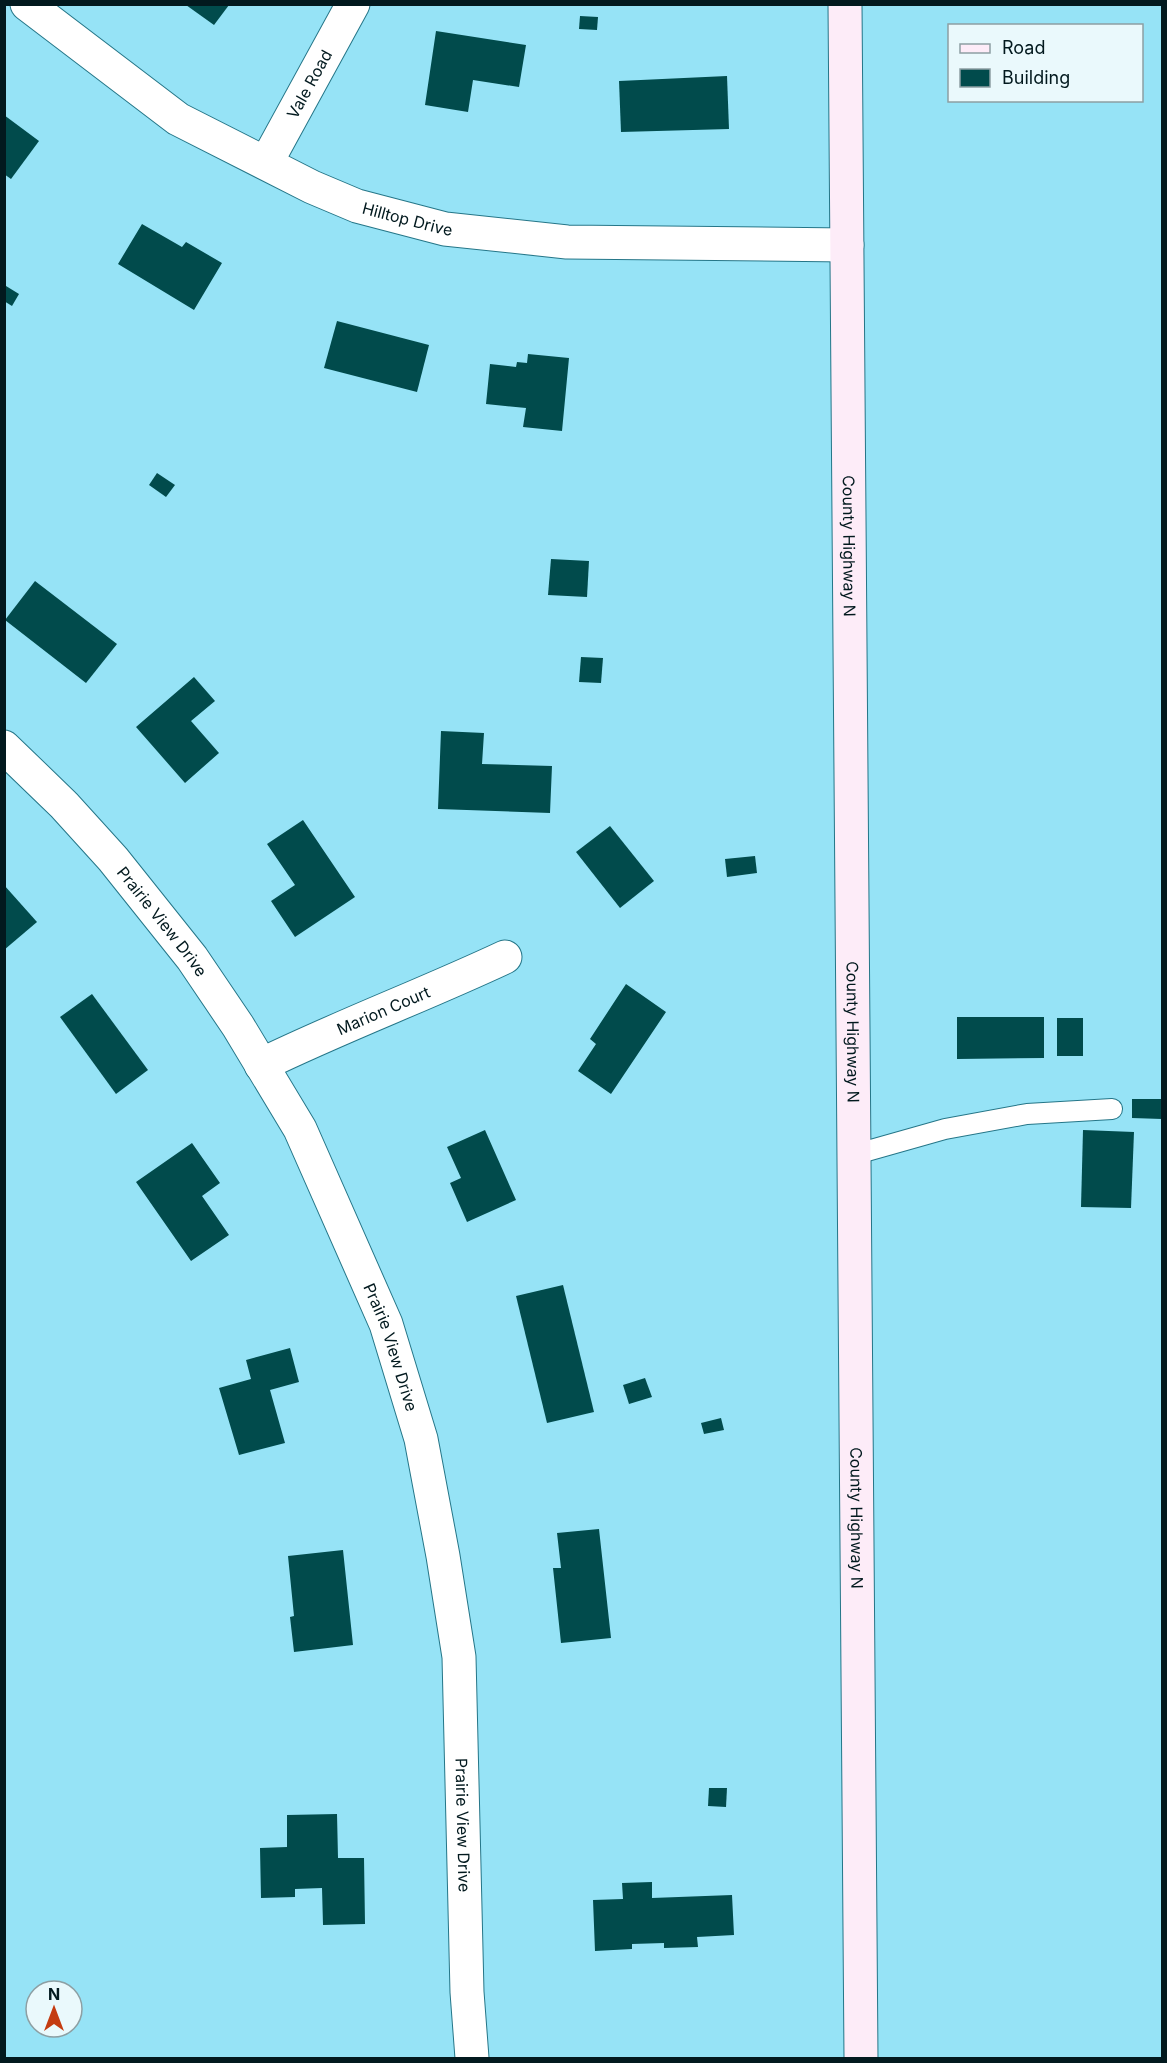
<svg xmlns="http://www.w3.org/2000/svg" width="1167" height="2063" font-family="Inter,sans-serif">
<rect width="100%" height="100%" fill="#96e3f6"/>
<!-- building -->
<g fill="#014b4c">
<polygon points="186,5 229,5 214,25"/>
<polygon points="580,16 598,17 597,30 579,29"/>
<polygon points="436,31 526,45 519,87 473,80 468,112 425,105"/>
<polygon points="727,76 729,129 621,132 619,81"/>
<polygon points="4,115 39,141 11,179 4,174"/>
<polygon points="142,224 182,247 186,242 222,263 194,310 118,264"/>
<polygon points="6,286 19,294 12,306 4,301"/>
<polygon points="337,321 429,345 417,392 324,368"/>
<polygon points="528,354 569,358 562,431 523,427 526,408 486,404 490,364 516,367 517,362 527,363"/>
<polygon points="157,473 175,485 166,497 149,485"/>
<polygon points="551,559 589,561 587,597 548,595"/>
<polygon points="35,581 117,644 86,683 5,620"/>
<polygon points="581,657 603,658 601,683 579,682"/>
<polygon points="194,677 215,701 191,721 219,753 185,783 136,727"/>
<polygon points="441,731 484,733 482,764 552,766 550,813 438,809"/>
<polygon points="303,820 355,897 295,937 271,901 295,885 267,844"/>
<polygon points="610,826 654,881 620,908 576,852"/>
<polygon points="755,856 757,873 727,877 725,859"/>
<polygon points="4,885 37,922 4,950"/>
<polygon points="626,984 666,1012 611,1094 578,1071 596,1044 590,1039"/>
<polygon points="92,994 148,1070 116,1094 60,1017"/>
<polygon points="957,1017 1044,1017 1044,1058 957,1059"/>
<rect x="1057" y="1018" width="26" height="38"/>
<polygon points="1132,1099 1162,1099 1162,1119 1132,1118"/>
<polygon points="485,1130 516,1200 467,1222 450,1183 461,1178 447,1147"/>
<polygon points="1083,1130 1134,1132 1131,1208 1081,1207"/>
<polygon points="192,1143 220,1183 202,1196 229,1235 191,1261 136,1182"/>
<polygon points="563,1285 594,1412 547,1423 516,1296"/>
<polygon points="290,1348 299,1382 270,1390 285,1443 239,1455 219,1388 251,1379 246,1360"/>
<polygon points="645,1378 652,1397 629,1404 623,1385"/>
<polygon points="721,1418 724,1430 704,1434 701,1423"/>
<polygon points="599,1529 611,1638 561,1643 553,1568 561,1568 557,1533"/>
<polygon points="343,1550 353,1645 294,1652 290,1617 294,1616 288,1556"/>
<polygon points="709,1788 727,1788 726,1807 708,1806"/>
<polygon points="337,1814 338,1858 364,1858 365,1924 323,1925 322,1888 295,1889 295,1897 261,1898 260,1848 287,1847 287,1815"/>
<polygon points="652,1882 652,1898 732,1895 734,1935 697,1937 698,1947 664,1948 664,1943 632,1944 632,1949 595,1951 593,1900 623,1899 622,1883"/>
</g>
<g fill="none" stroke-linecap="round" stroke-linejoin="round">
<defs>
<polyline id="lane" points="853,1155 945,1129 1027,1114 1112,1109"/>
<g id="street">
<path id="s1" d="M27,4L178,119L312,187L357,206L445,229L567,242L847,245"/>
<path id="s2" d="M266,163L353,4"/>
<path id="s3" d="M4,747L64,805L113,859L192,958L238,1026L300,1129L386,1324L421,1439L443,1556L459,1657L467,1992L472,2058"/>
<path id="s4" d="M261,1065C341,1026 424,995 505,957"/>
</g>
<g id="secondary">
<path id="s5" d="M845,4L861,2058"/>
</g>
</defs>
<!-- lane casing -->
<use href="#lane" stroke="#257688" stroke-width="22"/>
<!-- street casing -->
<use href="#street" stroke="#257688" stroke-width="35"/>
<!-- secondary casing -->
<use href="#secondary" stroke="#257688" stroke-width="35"/>
<!-- lane -->
<use href="#lane" stroke="#fff" stroke-width="20"/>
<!-- street -->
<use href="#street" stroke="#fff" stroke-width="33"/>
<!-- secondary -->
<use href="#secondary" stroke="#fdecf8" stroke-width="33"/>
</g>
<g text-anchor="middle" dominant-baseline="central" stroke-width="6" stroke-linejoin="round" paint-order="stroke">
<!-- street labels -->
<g font-size="16" fill="#02191e" stroke="#eaf9fc">
<text stroke="none"><textPath href="#s2" startOffset="90">Vale Road</textPath></text>
<text stroke="none"><textPath href="#s1" startOffset="441">Hilltop Drive</textPath></text>
<text stroke="none"><textPath href="#s5" startOffset="542">County Highway N</textPath></text>
<text stroke="none"><textPath href="#s3" startOffset="236">Prairie View Drive</textPath></text>
<text stroke="none"><textPath href="#s4" startOffset="134">Marion Court</textPath></text>
<text stroke="none"><textPath href="#s5" startOffset="1028">County Highway N</textPath></text>
<text stroke="none"><textPath href="#s3" startOffset="722">Prairie View Drive</textPath></text>
<text stroke="none"><textPath href="#s5" startOffset="1514">County Highway N</textPath></text>
<text stroke="none"><textPath href="#s3" startOffset="1208">Prairie View Drive</textPath></text>
</g>
</g>
<!-- border -->
<rect width="1167" height="2063" fill="none" stroke="#02191e" stroke-width="12"/>
<!-- legend -->
<rect x="948" y="24" width="195" height="78" fill="#eaf9fc" stroke="#8d9fa3" stroke-width="1.5"/>
<rect x="960" y="44" width="30" height="9" fill="#fdecf8" stroke="#8d9fa3" stroke-width="1.5"/>
<text x="1002" y="54" font-size="18" fill="#02191e">Road</text>
<rect x="960" y="69" width="30" height="18" fill="#014b4c" stroke="#8d9fa3" stroke-width="1.5"/>
<text x="1002" y="84" font-size="18" fill="#02191e">Building</text>
<!-- north arrow -->
<g transform="translate(54 2009)"><circle r="28" fill="#eaf9fc" stroke="#8d9fa3" stroke-width="1.5"/>
<path d="M0-4.5L10 22L0 15L-10 22Z" fill="#c43c11"/>
<text y="-9" font-size="16" font-weight="bold" text-anchor="middle" fill="#02191e">N</text>
</g>
</svg>
